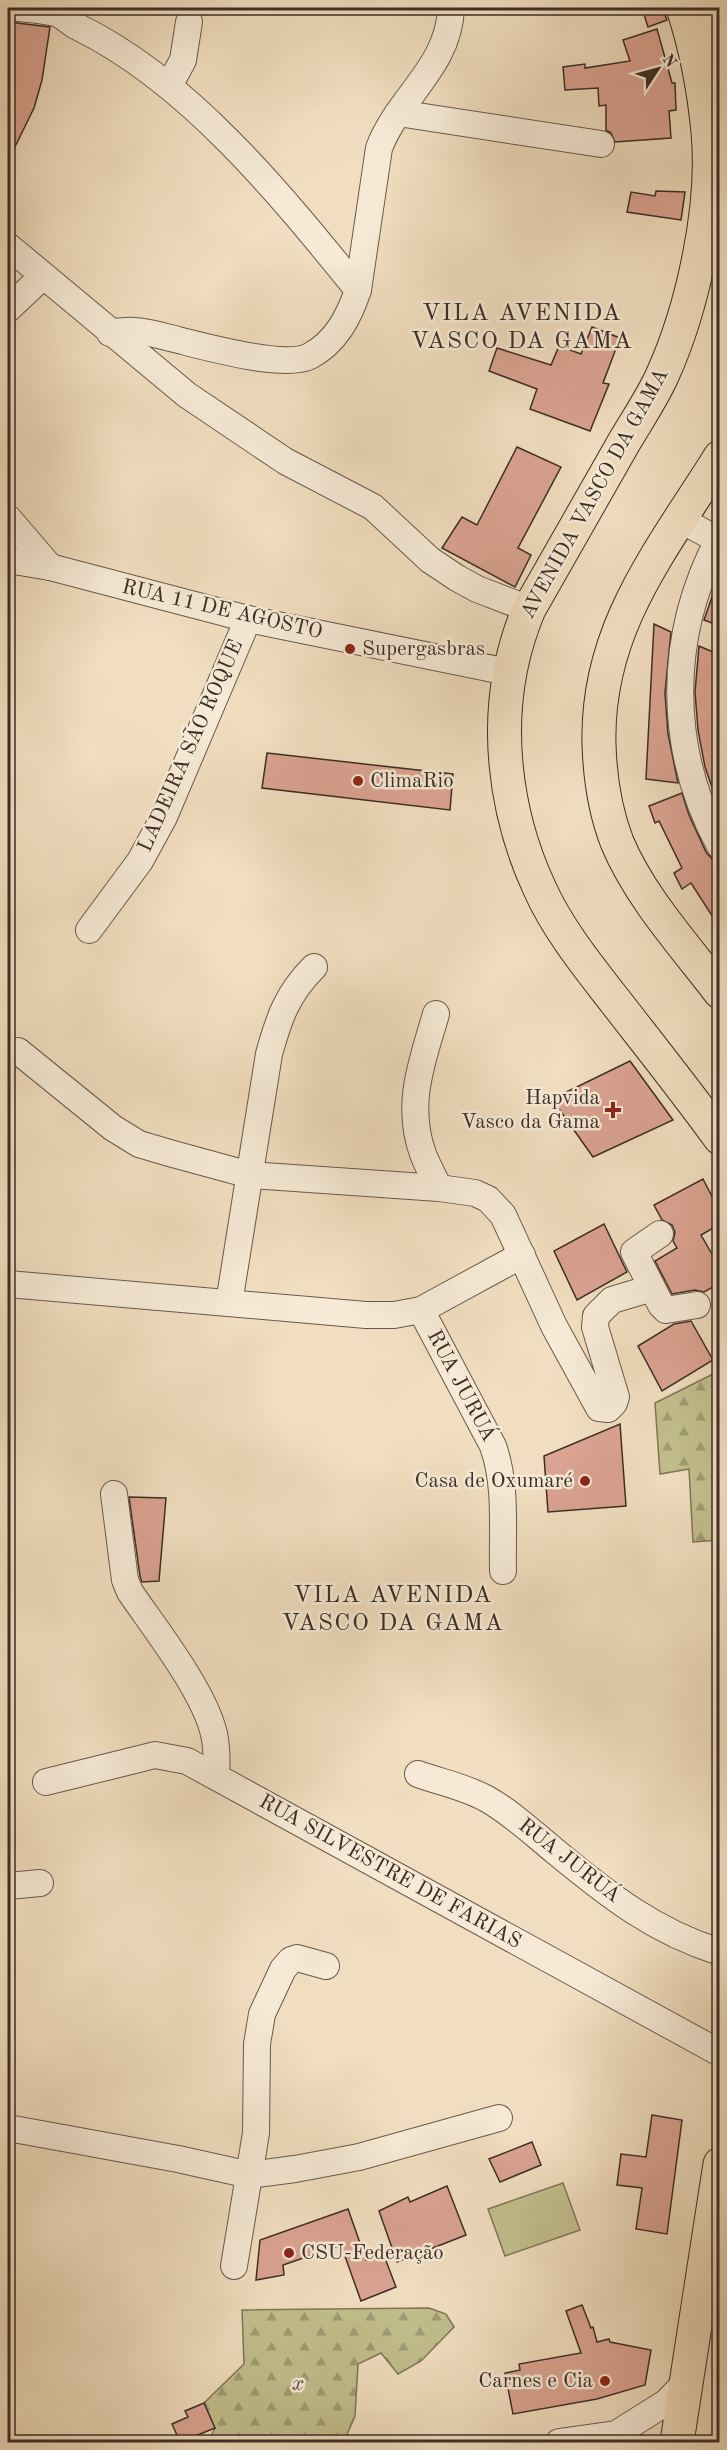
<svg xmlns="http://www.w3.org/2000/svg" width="727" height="2450" font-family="'Old Standard TT',serif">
<defs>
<pattern id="forest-firs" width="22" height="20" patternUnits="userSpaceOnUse" patternTransform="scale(1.5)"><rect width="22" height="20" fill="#c2bf8d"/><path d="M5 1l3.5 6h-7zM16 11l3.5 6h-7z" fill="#9f9c73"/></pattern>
</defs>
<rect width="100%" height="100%" fill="#f1dec0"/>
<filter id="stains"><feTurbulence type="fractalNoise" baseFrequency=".00333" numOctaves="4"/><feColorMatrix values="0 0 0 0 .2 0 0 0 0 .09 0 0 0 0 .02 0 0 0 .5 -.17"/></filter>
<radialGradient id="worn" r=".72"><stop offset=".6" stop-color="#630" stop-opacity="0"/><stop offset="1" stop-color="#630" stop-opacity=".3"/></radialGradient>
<!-- forest -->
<g fill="url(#forest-firs)" stroke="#7f765a" stroke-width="1.5">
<polygon points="719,1371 719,1540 693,1542 689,1469 660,1474 655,1403"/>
<polygon points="429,2308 446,2314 454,2327 421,2361 398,2374 381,2353 358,2364 355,2416 346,2437 332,2442 212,2442 209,2440 215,2428 204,2403 244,2364 242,2310"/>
</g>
<!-- pitch -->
<polygon fill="#c2bf8d" stroke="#7f765a" stroke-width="1.5" points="563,2183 580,2230 505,2256 488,2209"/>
<!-- building -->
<g fill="#dba392" stroke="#3c2d26" stroke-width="1.5">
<polygon points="642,8 662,8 667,20 648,27"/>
<polygon points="8,17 17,23 50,27 42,80 34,108 8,161"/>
<polygon points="657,29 672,83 675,83 676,110 669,111 671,138 615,142 611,133 606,130 606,105 599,106 598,88 565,90 563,67 585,64 585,68 630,61 623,40"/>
<polygon points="656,191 685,192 681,220 627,212 631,192 655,196"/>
<polygon points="592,327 620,338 603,383 609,384 590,431 530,409 537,389 489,371 497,348 551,365 559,346 581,354"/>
<polygon points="517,447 561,467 518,548 531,555 515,587 442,548 462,517 477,525"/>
<polygon points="720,574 720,626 704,620"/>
<polygon points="654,624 671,632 665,693 668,734 678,783 646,779"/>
<polygon points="699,646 720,655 720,810 705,767 698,730 695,692"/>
<polygon points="267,753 453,774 450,810 262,788"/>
<polygon points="682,793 689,815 706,852 712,859 720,861 720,928 691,883 682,889 674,873 682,868 659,821 655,823 649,806"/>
<polygon points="630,1061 673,1120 593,1157 552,1099"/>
<polygon points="703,1179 720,1212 720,1224 701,1235 720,1268 720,1283 704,1292 695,1290 672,1294 655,1261 677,1248 673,1241 675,1232 672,1225 662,1220 654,1205"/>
<polygon points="604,1224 627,1272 577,1300 554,1251"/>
<polygon points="691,1321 713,1360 662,1391 638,1346 674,1324"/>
<polygon points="620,1424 626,1506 548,1512 544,1456"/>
<polygon points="129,1497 166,1498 159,1581 142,1582 140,1576"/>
<polygon points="652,2115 682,2120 667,2234 636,2229 642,2188 617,2185 621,2154 646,2157"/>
<polygon points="532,2142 541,2165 500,2182 489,2159"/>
<polygon points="447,2186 466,2235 397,2262 379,2211 408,2197 410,2202"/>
<polygon points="348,2209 366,2260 383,2253 396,2287 361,2301 341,2245 283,2265 284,2275 256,2280 260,2240"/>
<polygon points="582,2305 591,2328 593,2327 597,2342 609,2339 610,2342 651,2350 645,2385 597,2399 513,2414 505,2373 520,2370 519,2364 581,2353 566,2311"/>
<polygon points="204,2403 215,2428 180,2442 172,2424 188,2417 185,2411"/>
</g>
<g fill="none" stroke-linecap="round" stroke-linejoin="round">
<defs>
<g id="minor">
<path d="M19,8C30,9 43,10 55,13C63,15 70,23 78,27C189,81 281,195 358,290C349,317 336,342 310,356C285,369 206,347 178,340C154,334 134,327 110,333"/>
<polyline points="169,86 183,60 189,22"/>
<polyline points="398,113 601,144"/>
<polyline points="8,246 187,395 285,461 373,507 430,560 457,578 477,589 529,609"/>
<path d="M358,290L379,148C399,96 449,67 451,8"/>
<polyline points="8,309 43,276"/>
<polyline points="8,518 50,567"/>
<polyline points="681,520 720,541"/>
<path d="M720,537C667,635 667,749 720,846"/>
<polyline points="8,560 50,567 248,619 508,672"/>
<polyline points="89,930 140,861 164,817 248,619"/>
<path d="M436,1014C422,1062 405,1104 423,1154C427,1165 434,1177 439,1188"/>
<polyline points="18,1051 113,1128 139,1144 173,1154 250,1175 439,1188 475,1193 488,1199 503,1215 554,1326 599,1408 608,1409 614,1403 616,1397 595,1327 596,1316 612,1300 652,1288"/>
<polyline points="660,1234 634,1252 661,1305 666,1310 697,1305"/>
<polyline points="8,1284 366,1315 394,1315 421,1310 522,1255"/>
<path d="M229,1303L269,1054C279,1018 287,994 314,967"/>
<path d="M421,1310L493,1446C507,1485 502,1530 503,1571"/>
<path d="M114,1494L125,1580L130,1592C156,1630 204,1691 214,1734C217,1748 217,1761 216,1775"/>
<path d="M418,1774C440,1782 466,1787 487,1799C512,1813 534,1834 556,1852C608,1895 655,1932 720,1952"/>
<polyline points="46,1782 155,1755 187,1761 720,2053"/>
<polyline points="8,1886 40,1883"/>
<polyline points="8,2128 178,2159 250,2175 295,2169 359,2157 499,2118"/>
<polyline points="234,2266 256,2133 257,2044 262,2014 283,1969 291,1960 297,1958 326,1966"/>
<polyline points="559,2442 616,2434 667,2402 687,2381"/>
</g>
<g id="major">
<path d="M683,8C696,48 704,89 708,132C715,206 693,308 662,376C650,402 633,426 619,451C589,503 559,556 529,609C508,659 501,710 506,764C510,807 521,848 539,887C557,928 587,965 615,1001C650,1046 686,1091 720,1138"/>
<polyline points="708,8 720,40"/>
<path d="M720,457C662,550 596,628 599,744C600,778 605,811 617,842C640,897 684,945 720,992"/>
<polyline points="677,2442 720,2164"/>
</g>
</defs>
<!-- minor casing -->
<use href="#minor" stroke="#69594c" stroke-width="28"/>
<!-- major casing -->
<use href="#major" stroke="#3c2d26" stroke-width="35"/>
<!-- minor -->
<use href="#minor" stroke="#f6ead6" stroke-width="26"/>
<!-- major -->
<use href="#major" stroke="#f1dec0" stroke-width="33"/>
</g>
<!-- markers -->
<g fill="#8f2418" stroke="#f6ead6" stroke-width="2">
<circle cx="350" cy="649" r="6"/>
<circle cx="358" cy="781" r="6"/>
<path d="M610 1101h6v6h6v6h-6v6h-6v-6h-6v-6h6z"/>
<circle cx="585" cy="1481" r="6"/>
<circle cx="289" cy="2253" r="6"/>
<circle cx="605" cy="2381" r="6"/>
</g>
<g text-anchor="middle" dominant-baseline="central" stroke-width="5" stroke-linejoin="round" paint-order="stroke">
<!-- street labels -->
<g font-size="21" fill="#3c2d26" stroke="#f6ead6">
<text transform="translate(595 494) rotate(-61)">AVENIDA VASCO DA GAMA</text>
<text transform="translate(222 610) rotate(13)">RUA 11 DE AGOSTO</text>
<text transform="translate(191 746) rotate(-66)">LADEIRA SÃO ROQUE</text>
<text transform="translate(461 1386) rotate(62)">RUA JURUÁ</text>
<text transform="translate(569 1861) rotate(38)">RUA JURUÁ</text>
<text transform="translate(390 1872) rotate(29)">RUA SILVESTRE DE FARIAS</text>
</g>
<!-- poi labels -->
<g font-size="21" fill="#3c2d26" stroke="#f6ead6" text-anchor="start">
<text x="362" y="649">Supergasbras</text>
<text x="370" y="781">ClimaRio</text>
<text x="600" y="1098" text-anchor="end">Hapvida<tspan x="600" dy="24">Vasco da Gama</tspan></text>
<text x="573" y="1481" text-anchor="end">Casa de Oxumaré</text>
<text x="301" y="2253">CSU-Federação</text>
<text x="593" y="2381" text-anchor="end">Carnes e Cia</text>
</g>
<!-- park labels -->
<g font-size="21" font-style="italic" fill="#574a3b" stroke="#f6ead6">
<text x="298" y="2384">x</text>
</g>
<!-- quarter labels -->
<g font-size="24" letter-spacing="1.5" fill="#3c2d26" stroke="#f6ead6">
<text x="522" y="314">VILA AVENIDA<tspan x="522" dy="28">VASCO DA GAMA</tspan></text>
<text x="393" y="1596">VILA AVENIDA<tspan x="393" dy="28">VASCO DA GAMA</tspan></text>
</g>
</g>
<!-- margin -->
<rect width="727" height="2450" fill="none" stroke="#f1dec0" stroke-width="30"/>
<rect x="9" y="9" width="709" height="2432" fill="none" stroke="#3c2d26" stroke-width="3"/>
<rect x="15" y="15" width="697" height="2420" fill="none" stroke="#3c2d26" stroke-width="1.5"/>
<!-- north arrow -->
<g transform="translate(658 69) rotate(54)" stroke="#f6ead6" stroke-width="4.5" paint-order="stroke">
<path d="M0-4.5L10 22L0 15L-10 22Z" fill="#3c2d26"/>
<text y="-9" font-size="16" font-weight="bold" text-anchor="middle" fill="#3c2d26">N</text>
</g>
<rect width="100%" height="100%" filter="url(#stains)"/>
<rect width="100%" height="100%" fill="url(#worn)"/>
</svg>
